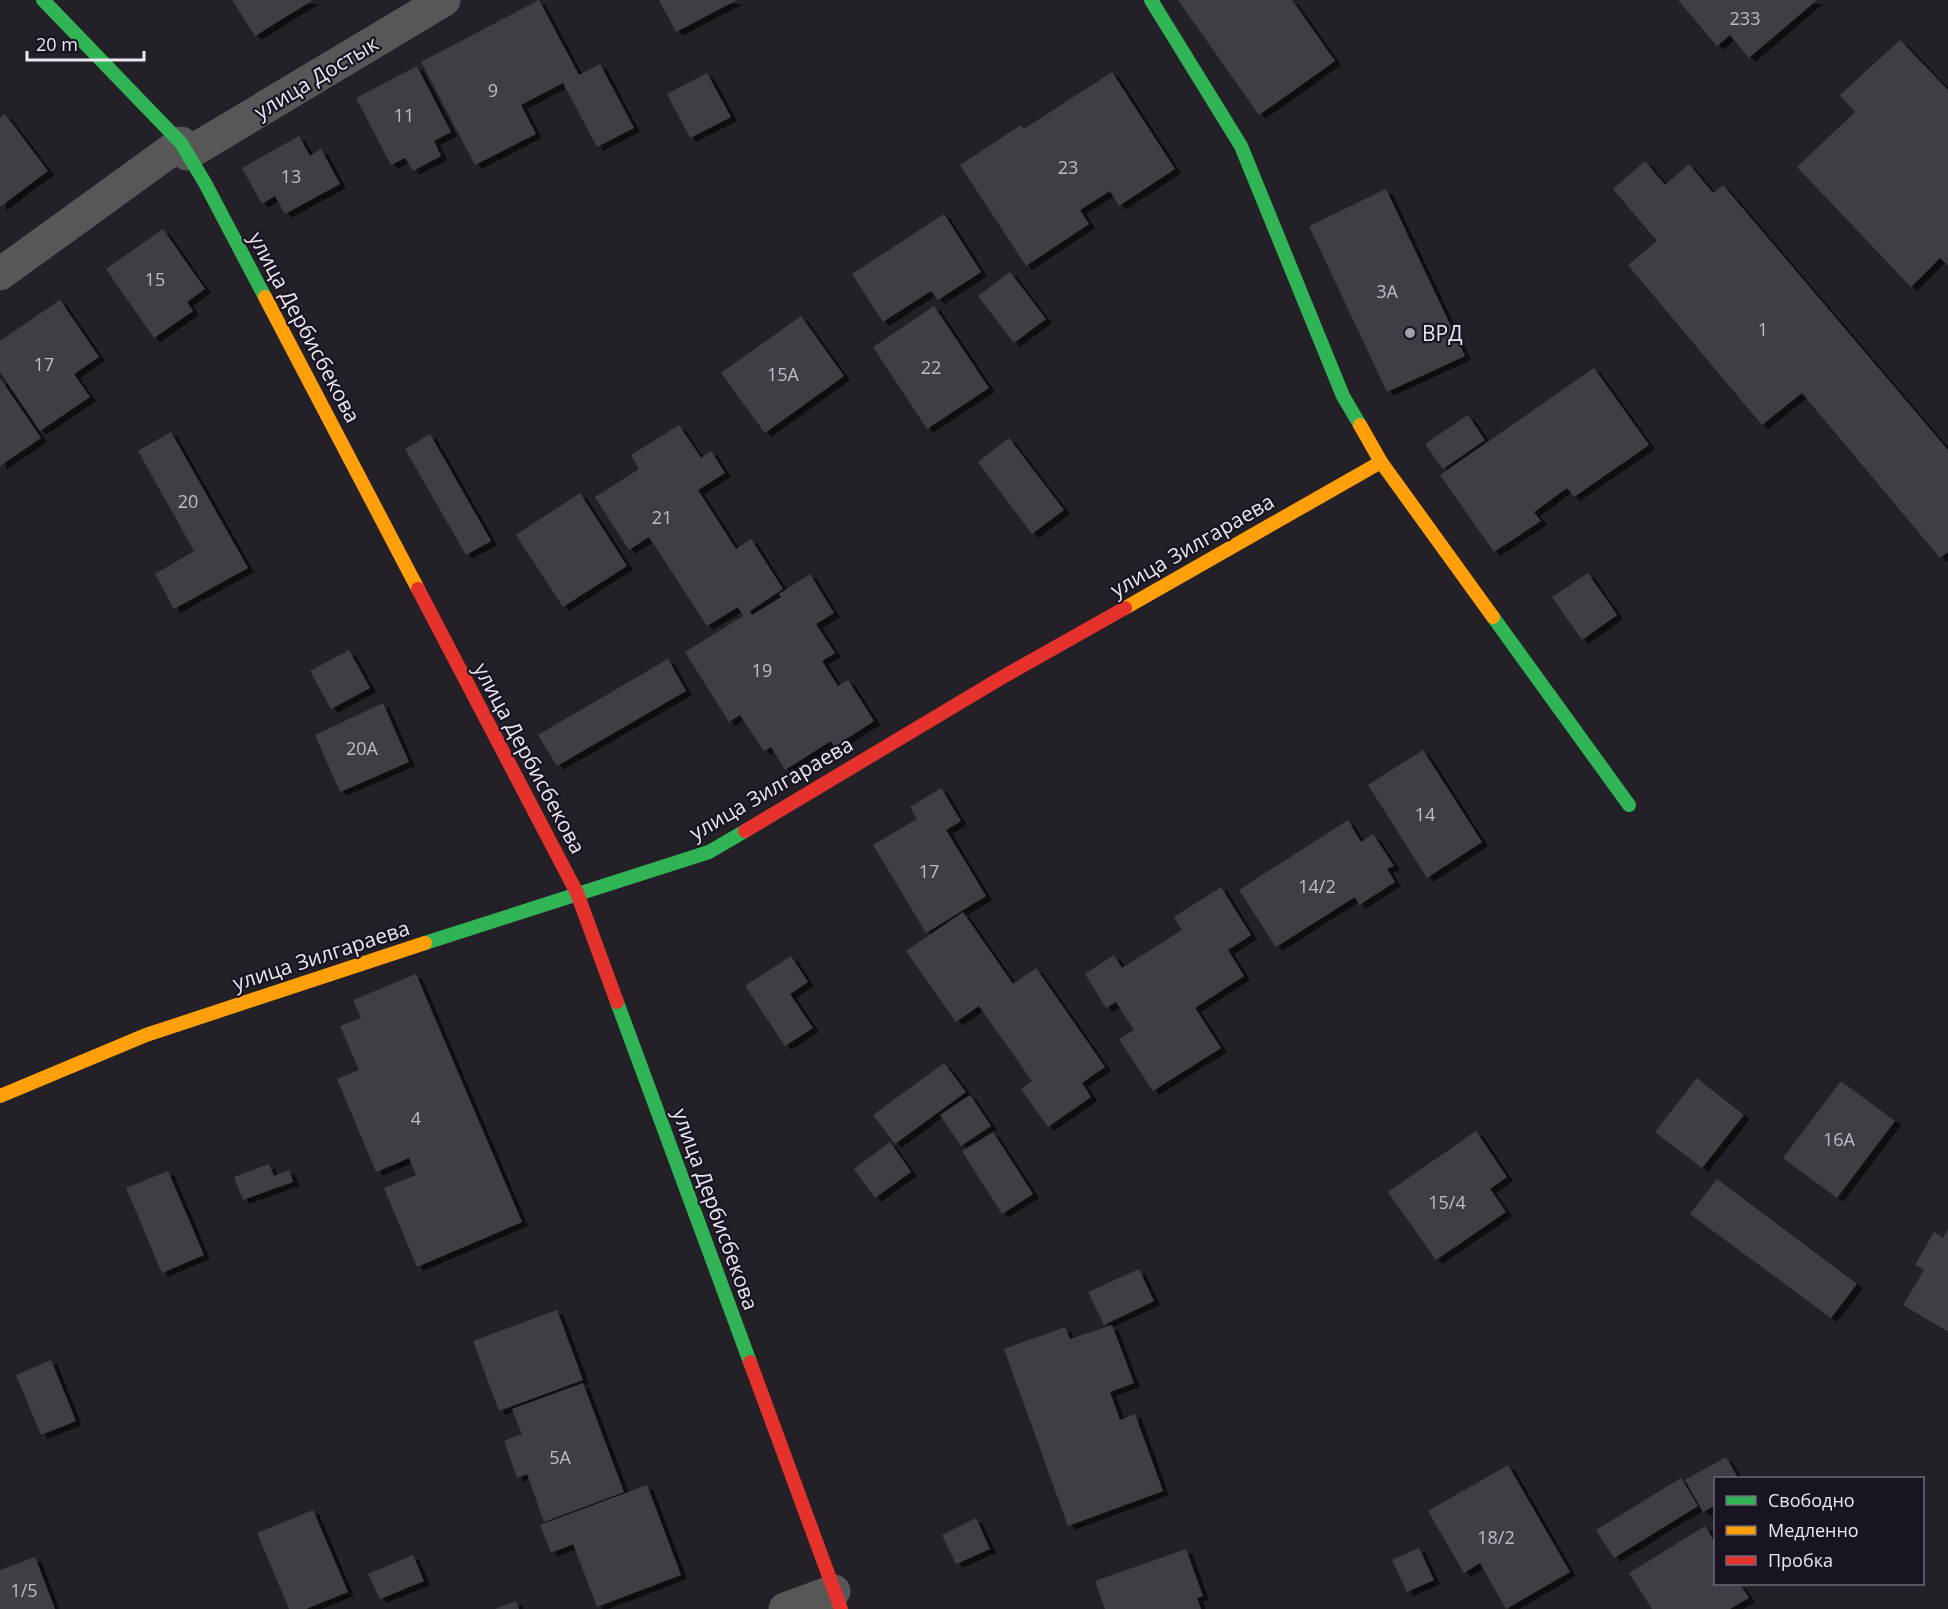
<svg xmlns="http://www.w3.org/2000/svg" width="1948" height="1609" font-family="'Open Sans',sans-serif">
<defs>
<filter id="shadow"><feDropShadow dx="6" dy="4" stdDeviation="0" flood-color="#0009"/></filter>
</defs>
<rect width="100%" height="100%" fill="#242028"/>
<!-- building -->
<g fill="#413d44" filter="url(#shadow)">
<polygon points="232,0 313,0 255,36"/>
<polygon points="539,0 579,75 600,64 634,128 597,147 563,83 521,105 536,134 475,165 421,62"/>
<polygon points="659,0 737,0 676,32"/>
<polygon points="1178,0 1292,0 1335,61 1259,115"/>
<polygon points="1678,0 1817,0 1749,58 1730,35 1717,46"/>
<polygon points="1900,40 1948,90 1948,266 1940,258 1911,287 1797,167 1855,112 1840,95"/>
<polygon points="417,66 451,132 434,141 441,156 413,171 405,158 391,165 356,98"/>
<polygon points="1112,72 1175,169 1119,206 1110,191 1080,210 1089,224 1026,266 960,165 1021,125 1024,129"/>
<polygon points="707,73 731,117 690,138 667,94"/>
<polygon points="5,114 48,171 0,207 0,118"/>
<polygon points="299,136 310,156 321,149 340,184 285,214 275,196 262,204 242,168"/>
<polygon points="1645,161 1665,185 1689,164 1713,193 1723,185 1948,450 1948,552 1940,558 1802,393 1762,425 1628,265 1657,241 1613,189"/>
<polygon points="1386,189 1465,356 1387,392 1309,226"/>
<polygon points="944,214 981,272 938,300 931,291 883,322 852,274"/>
<polygon points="163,229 205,289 187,302 193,311 154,338 106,269"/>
<polygon points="1010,272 1046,319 1014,343 978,296"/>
<polygon points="60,300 99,357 74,374 90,397 40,431 0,372 0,341"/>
<polygon points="934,306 989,388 927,429 873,347"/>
<polygon points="801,316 844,376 765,433 721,373"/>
<polygon points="1594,368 1649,445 1574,497 1567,488 1534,512 1541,521 1494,552 1440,475"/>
<polygon points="0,378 41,438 0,466"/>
<polygon points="1468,415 1485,440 1443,469 1425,444"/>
<polygon points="679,425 701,458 711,451 725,473 698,490 736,549 751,539 783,589 750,611 752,615 781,597 779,594 810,574 834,613 816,624 835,653 822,661 838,686 848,680 874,721 834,747 831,741 785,770 771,747 764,751 740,715 729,722 685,652 743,616 738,607 707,626 649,537 629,550 595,497 639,469 631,455"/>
<polygon points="171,432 248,568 174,609 155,574 194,551 138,451"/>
<polygon points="430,434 491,541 466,555 405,449"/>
<polygon points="1009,438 1064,510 1032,534 978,462"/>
<polygon points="580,493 627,566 563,607 516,535"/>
<polygon points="1588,573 1617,615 1582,640 1552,597"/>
<polygon points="349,650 370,688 331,709 310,671"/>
<polygon points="668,659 686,691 557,766 538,735"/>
<polygon points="383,703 409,762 340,792 315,735"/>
<polygon points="1423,750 1482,842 1427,878 1368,785"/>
<polygon points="941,788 961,821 946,830 986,896 926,933 873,845 917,819 910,807"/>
<polygon points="1348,820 1361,842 1373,834 1394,866 1387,869 1395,882 1359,905 1355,897 1276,947 1239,890"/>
<polygon points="1221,887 1251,935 1228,950 1244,976 1195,1008 1221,1048 1153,1091 1119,1039 1134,1030 1116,1002 1106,1008 1085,974 1114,955 1122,968 1182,930 1174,917"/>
<polygon points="963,912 1013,984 1036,968 1105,1067 1082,1083 1091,1097 1048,1127 1021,1089 1032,1081 979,1006 956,1022 906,951"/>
<polygon points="791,956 808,982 790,994 813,1028 785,1046 745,986"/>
<polygon points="416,974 522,1222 417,1267 384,1188 416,1175 409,1158 376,1172 337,1079 359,1070 340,1026 361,1018 353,1000"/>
<polygon points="944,1063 966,1092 895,1144 873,1115"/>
<polygon points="1697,1078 1744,1115 1702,1168 1655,1132"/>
<polygon points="1841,1081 1895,1121 1837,1198 1783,1158"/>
<polygon points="970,1095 991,1126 961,1146 940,1115"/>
<polygon points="1476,1131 1507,1177 1490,1189 1506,1212 1436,1260 1388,1192"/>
<polygon points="993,1132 1033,1194 1002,1214 962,1151"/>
<polygon points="890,1142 911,1172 875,1198 854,1169"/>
<polygon points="269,1164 274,1176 289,1170 293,1182 243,1200 234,1177"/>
<polygon points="168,1171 204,1255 162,1273 126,1188"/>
<polygon points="1717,1179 1857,1284 1831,1318 1690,1214"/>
<polygon points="1948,1229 1948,1332 1903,1305 1924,1270 1915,1265 1934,1232 1943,1238"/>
<polygon points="1139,1269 1154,1301 1104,1325 1088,1292"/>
<polygon points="557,1310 583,1380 499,1411 473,1341"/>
<polygon points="1112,1325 1134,1383 1110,1392 1120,1420 1135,1414 1163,1491 1068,1526 1004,1349 1065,1327 1070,1339"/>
<polygon points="51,1360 76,1421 41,1435 16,1375"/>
<polygon points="583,1383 624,1492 544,1522 527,1474 517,1478 504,1441 522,1434 512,1409"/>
<polygon points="1726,1457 1738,1478 1716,1478 1716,1505 1703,1512 1685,1480"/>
<polygon points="1508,1465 1570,1572 1506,1609 1480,1563 1464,1573 1428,1511"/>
<polygon points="1681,1478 1698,1506 1614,1558 1596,1530"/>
<polygon points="647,1485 681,1575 597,1607 573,1544 551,1553 540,1525"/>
<polygon points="313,1510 348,1592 306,1609 289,1609 257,1533"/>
<polygon points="976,1518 990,1549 956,1564 942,1535"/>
<polygon points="1705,1526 1716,1544 1716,1584 1740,1584 1749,1598 1730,1609 1652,1609 1629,1573"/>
<polygon points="1419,1548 1434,1580 1407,1592 1392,1560"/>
<polygon points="1186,1549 1203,1596 1197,1598 1201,1609 1105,1609 1095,1581"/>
<polygon points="413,1555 424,1581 380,1599 368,1574"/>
<polygon points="35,1557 55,1609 0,1609 0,1570"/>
<polygon points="516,1601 519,1609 495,1609"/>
</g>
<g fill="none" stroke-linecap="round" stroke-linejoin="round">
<!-- street -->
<g stroke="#585758" stroke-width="33">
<polyline points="187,154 444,0"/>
<polyline points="0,274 181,143"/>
<polyline points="785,1609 834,1591"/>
</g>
<!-- fast -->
<g stroke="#30b455" stroke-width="14">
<polyline points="43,0 181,143 205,183 265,297"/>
<polyline points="1151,0 1241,146 1343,396 1360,425"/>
<polyline points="1493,617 1629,805"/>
<polyline points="425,943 709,852 745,831"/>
<polyline points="617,1002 750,1362"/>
</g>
<!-- slow -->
<g stroke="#ff9f0a" stroke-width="14">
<polyline points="265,297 418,589"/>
<polyline points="1360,425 1381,462 1493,617"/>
<polyline points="1125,608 1381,462"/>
<polyline points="0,1096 146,1035 425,943"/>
</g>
<!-- jam -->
<g stroke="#e5322d" stroke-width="14">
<polyline points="418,589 577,893 617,1002"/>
<polyline points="745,831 1001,678 1125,608"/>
<polyline points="750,1362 841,1609"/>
</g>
</g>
<!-- markers -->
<circle fill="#a5a1ab" stroke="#1a1422" stroke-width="2" cx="1410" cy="333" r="6"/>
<g text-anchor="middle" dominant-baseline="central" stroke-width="4.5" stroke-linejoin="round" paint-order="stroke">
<!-- number labels -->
<g font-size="18" fill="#c0bcc6">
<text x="1745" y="18">233</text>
<text x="493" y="90">9</text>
<text x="404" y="115">11</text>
<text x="1068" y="167">23</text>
<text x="291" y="176">13</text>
<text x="155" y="279">15</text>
<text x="1387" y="291">3А</text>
<text x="1763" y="329">1</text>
<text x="44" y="364">17</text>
<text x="931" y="367">22</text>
<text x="783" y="374">15А</text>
<text x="188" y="501">20</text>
<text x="662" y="517">21</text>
<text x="762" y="670">19</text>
<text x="362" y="748">20А</text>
<text x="1425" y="814">14</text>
<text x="929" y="871">17</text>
<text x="1317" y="886">14/2</text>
<text x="416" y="1118">4</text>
<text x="1839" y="1139">16А</text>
<text x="1447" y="1202">15/4</text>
<text x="560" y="1457">5А</text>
<text x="1496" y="1537">18/2</text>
<text x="24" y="1590">1/5</text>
</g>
<!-- street labels -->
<g font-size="21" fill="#ebe7f1" stroke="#1a1422">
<text transform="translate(316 77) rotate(-31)">улица Достык</text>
<text transform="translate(305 327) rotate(62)">улица Дербисбекова</text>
<text transform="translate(1192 545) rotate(-30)">улица Зилгараева</text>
<text transform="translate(530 758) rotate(62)">улица Дербисбекова</text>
<text transform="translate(771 788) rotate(-30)">улица Зилгараева</text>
<text transform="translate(321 955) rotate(-18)">улица Зилгараева</text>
<text transform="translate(716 1209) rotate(70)">улица Дербисбекова</text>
</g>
<!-- poi labels -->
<g font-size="21" fill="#ebe7f1" stroke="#1a1422" text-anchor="start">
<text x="1422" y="333">ВРД</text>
</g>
</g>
<!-- legend -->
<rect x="1714" y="1477" width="210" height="108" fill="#1a1422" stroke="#6e6875" stroke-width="1.5"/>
<rect x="1726" y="1496" width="30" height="9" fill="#30b455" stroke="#6e6875" stroke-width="1.5"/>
<text x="1768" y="1507" font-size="18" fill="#ebe7f1">Свободно</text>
<rect x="1726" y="1526" width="30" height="9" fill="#ff9f0a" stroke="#6e6875" stroke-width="1.5"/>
<text x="1768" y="1537" font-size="18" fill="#ebe7f1">Медленно</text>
<rect x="1726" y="1556" width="30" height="9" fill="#e5322d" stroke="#6e6875" stroke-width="1.5"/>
<text x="1768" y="1567" font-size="18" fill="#ebe7f1">Пробка</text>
<!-- scale -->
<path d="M27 51v9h117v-9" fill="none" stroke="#ebe7f1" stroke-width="3"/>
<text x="36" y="51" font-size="18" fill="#ebe7f1" stroke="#1a1422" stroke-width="4.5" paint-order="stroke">20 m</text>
</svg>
